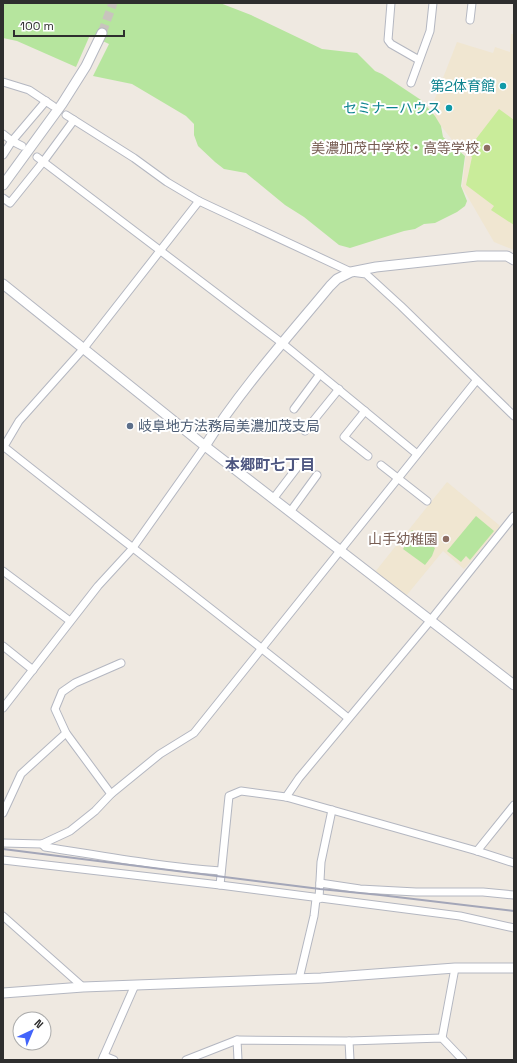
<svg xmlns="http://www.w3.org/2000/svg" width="517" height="1063" font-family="'Space Grotesk','Noto Sans JP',sans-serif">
<rect width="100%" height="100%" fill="#efe9e1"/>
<!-- education -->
<g fill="#f0e6d1">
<polygon points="511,34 514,34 514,250 494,242 462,187 466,155 453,141 434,117 439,104 434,101 457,42 493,53 495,47 510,52"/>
<polygon points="447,482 499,525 500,527 464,569 443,551 406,596 375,572"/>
</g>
<!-- green -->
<g fill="#b6e59e">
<polygon points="3,3 220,3 251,15 322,49 357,53 375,71 382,74 421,100 435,116 441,126 443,137 465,156 461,186 467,201 465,206 457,212 435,223 424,224 415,229 404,231 350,248 339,245 304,217 285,205 246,173 224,169 215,162 198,146 194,135 194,124 186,116 132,84 93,76 109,44 90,35 76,67 17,41 3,38"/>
<polygon points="476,516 494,531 470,560 466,556 461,562 447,551"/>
<polygon points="412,530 435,548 432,556 425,565 403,549 407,543 404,540"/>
</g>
<!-- pitch -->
<polygon fill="#c9ec9a" points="499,109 514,120 514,225 491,210 494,206 466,185 472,157 466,152"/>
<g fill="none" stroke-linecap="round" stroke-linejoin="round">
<!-- secondary-tunnel -->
<polyline stroke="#c8c4bd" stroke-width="9" stroke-dasharray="9 4.5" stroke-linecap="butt" points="102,33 113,3"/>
<defs>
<g id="street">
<polyline points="391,3 388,40 391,44 419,60"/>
<polyline points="470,20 472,3"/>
<polyline points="3,82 29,90 53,106"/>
<polyline points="411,83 430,31 433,3"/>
<polyline points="66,115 134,158 167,182 199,201 351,272 366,274 401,306 514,416"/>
<polyline points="3,134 12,141 22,146"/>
<polyline points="3,155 12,141 46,101"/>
<polyline points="37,157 282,343 417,454"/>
<polyline points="3,198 10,203 43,162 74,120"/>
<polyline points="294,409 320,374"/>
<polyline points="365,411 344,437 368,456"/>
<polyline points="305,431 339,389"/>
<path d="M3,446C117,537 235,625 348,718"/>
<polyline points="3,448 19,421 84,348 199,201"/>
<polyline points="381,465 427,501"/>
<polyline points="273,499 299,465"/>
<polyline points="290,512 317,475"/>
<polyline points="3,571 70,621"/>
<polyline points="3,646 33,670"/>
<polyline points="3,708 98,586 132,549 205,446"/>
<polyline points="111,794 66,733 55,709 62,692 75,683 121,663"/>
<polyline points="286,797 299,778 430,621 514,516"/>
<polyline points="3,813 21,774 66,733"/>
<polyline points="3,843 42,844 70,831 95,811 111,794 160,754 194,733 476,381"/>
<path d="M42,844L45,847C103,856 162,867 221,871"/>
<polyline points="477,851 514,805"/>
<polyline points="3,860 220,885 460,916 514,928"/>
<polyline points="320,883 360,889 416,892 483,892 514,895"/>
<polyline points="220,885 229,796 241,791 286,797 477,851 514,863"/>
<polyline points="319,899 321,862 332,810"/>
<polyline points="3,916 83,987"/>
<polyline points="299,979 314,916 316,899"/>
<polyline points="442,1038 455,968"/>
<polyline points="237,1040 238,1060"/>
<polyline points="349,1041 350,1060"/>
<polyline points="104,1056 114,1060"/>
<polyline points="102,1060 135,985"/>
<polyline points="186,1060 237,1040 349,1041 442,1038 463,1060"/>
</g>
<g id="secondary">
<polyline points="3,185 62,104 86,66 102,33"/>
<polyline points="3,284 205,446 514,685"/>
<path d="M205,446C241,389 287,338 330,286L337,279L351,272L376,267L477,256H507L514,260"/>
<polyline points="3,993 83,987 321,978 455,968 514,968"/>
</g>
</defs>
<!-- street casing -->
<use href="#street" stroke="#b4b7c1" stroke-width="9"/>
<!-- secondary casing -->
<use href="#secondary" stroke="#b4b7c1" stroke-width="11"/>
<!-- street -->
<use href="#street" stroke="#fff" stroke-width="7"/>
<!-- secondary -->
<use href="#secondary" stroke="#fff" stroke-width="9"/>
<!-- rail -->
<polyline stroke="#a3a6b8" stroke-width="2" points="3,849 320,889 380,895 514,911"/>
</g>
<!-- markers -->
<g fill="#0f9aa8" stroke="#fff" stroke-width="1.5">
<circle cx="503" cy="86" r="4"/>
<circle cx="449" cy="108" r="4"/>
</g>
<g fill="#8d6e63" stroke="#fff" stroke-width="1.5">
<circle cx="487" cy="148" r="4"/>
<circle cx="446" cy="539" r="4"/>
</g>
<circle fill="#5c6f8a" stroke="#fff" stroke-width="1.5" cx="130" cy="426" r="4"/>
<g text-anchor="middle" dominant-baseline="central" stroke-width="4" stroke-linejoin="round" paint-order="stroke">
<!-- culture labels -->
<g font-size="14" fill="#0d838f" stroke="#fff" text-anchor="end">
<text x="495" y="86">第2体育館</text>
<text x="441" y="108">セミナーハウス</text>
</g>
<!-- education labels -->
<g font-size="14" fill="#785e54" stroke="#fff" text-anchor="end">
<text x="479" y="148">美濃加茂中学校・高等学校</text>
<text x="438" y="539">山手幼稚園</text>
</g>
<!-- service labels -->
<g font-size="14" fill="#4e5e75" stroke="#fff" text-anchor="start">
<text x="138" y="426">岐阜地方法務局美濃加茂支局</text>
</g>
<!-- neighbourhood labels -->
<g font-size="15" font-weight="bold" fill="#4d5680" stroke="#fff">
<text x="270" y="464">本郷町七丁目</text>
</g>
</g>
<!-- border -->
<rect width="517" height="1063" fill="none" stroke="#2e2e2e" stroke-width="8"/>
<!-- north arrow -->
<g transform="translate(32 1031) rotate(44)"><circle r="19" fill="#ffffff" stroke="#ababab"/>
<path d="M0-3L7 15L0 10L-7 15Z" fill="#4264fb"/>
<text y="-6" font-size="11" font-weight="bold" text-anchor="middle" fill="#2e2e2e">N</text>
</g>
<!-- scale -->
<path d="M14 30v6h110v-6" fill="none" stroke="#2e2e2e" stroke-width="2"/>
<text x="20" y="30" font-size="12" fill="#2e2e2e" stroke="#ffffff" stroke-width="3" paint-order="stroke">100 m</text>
</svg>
